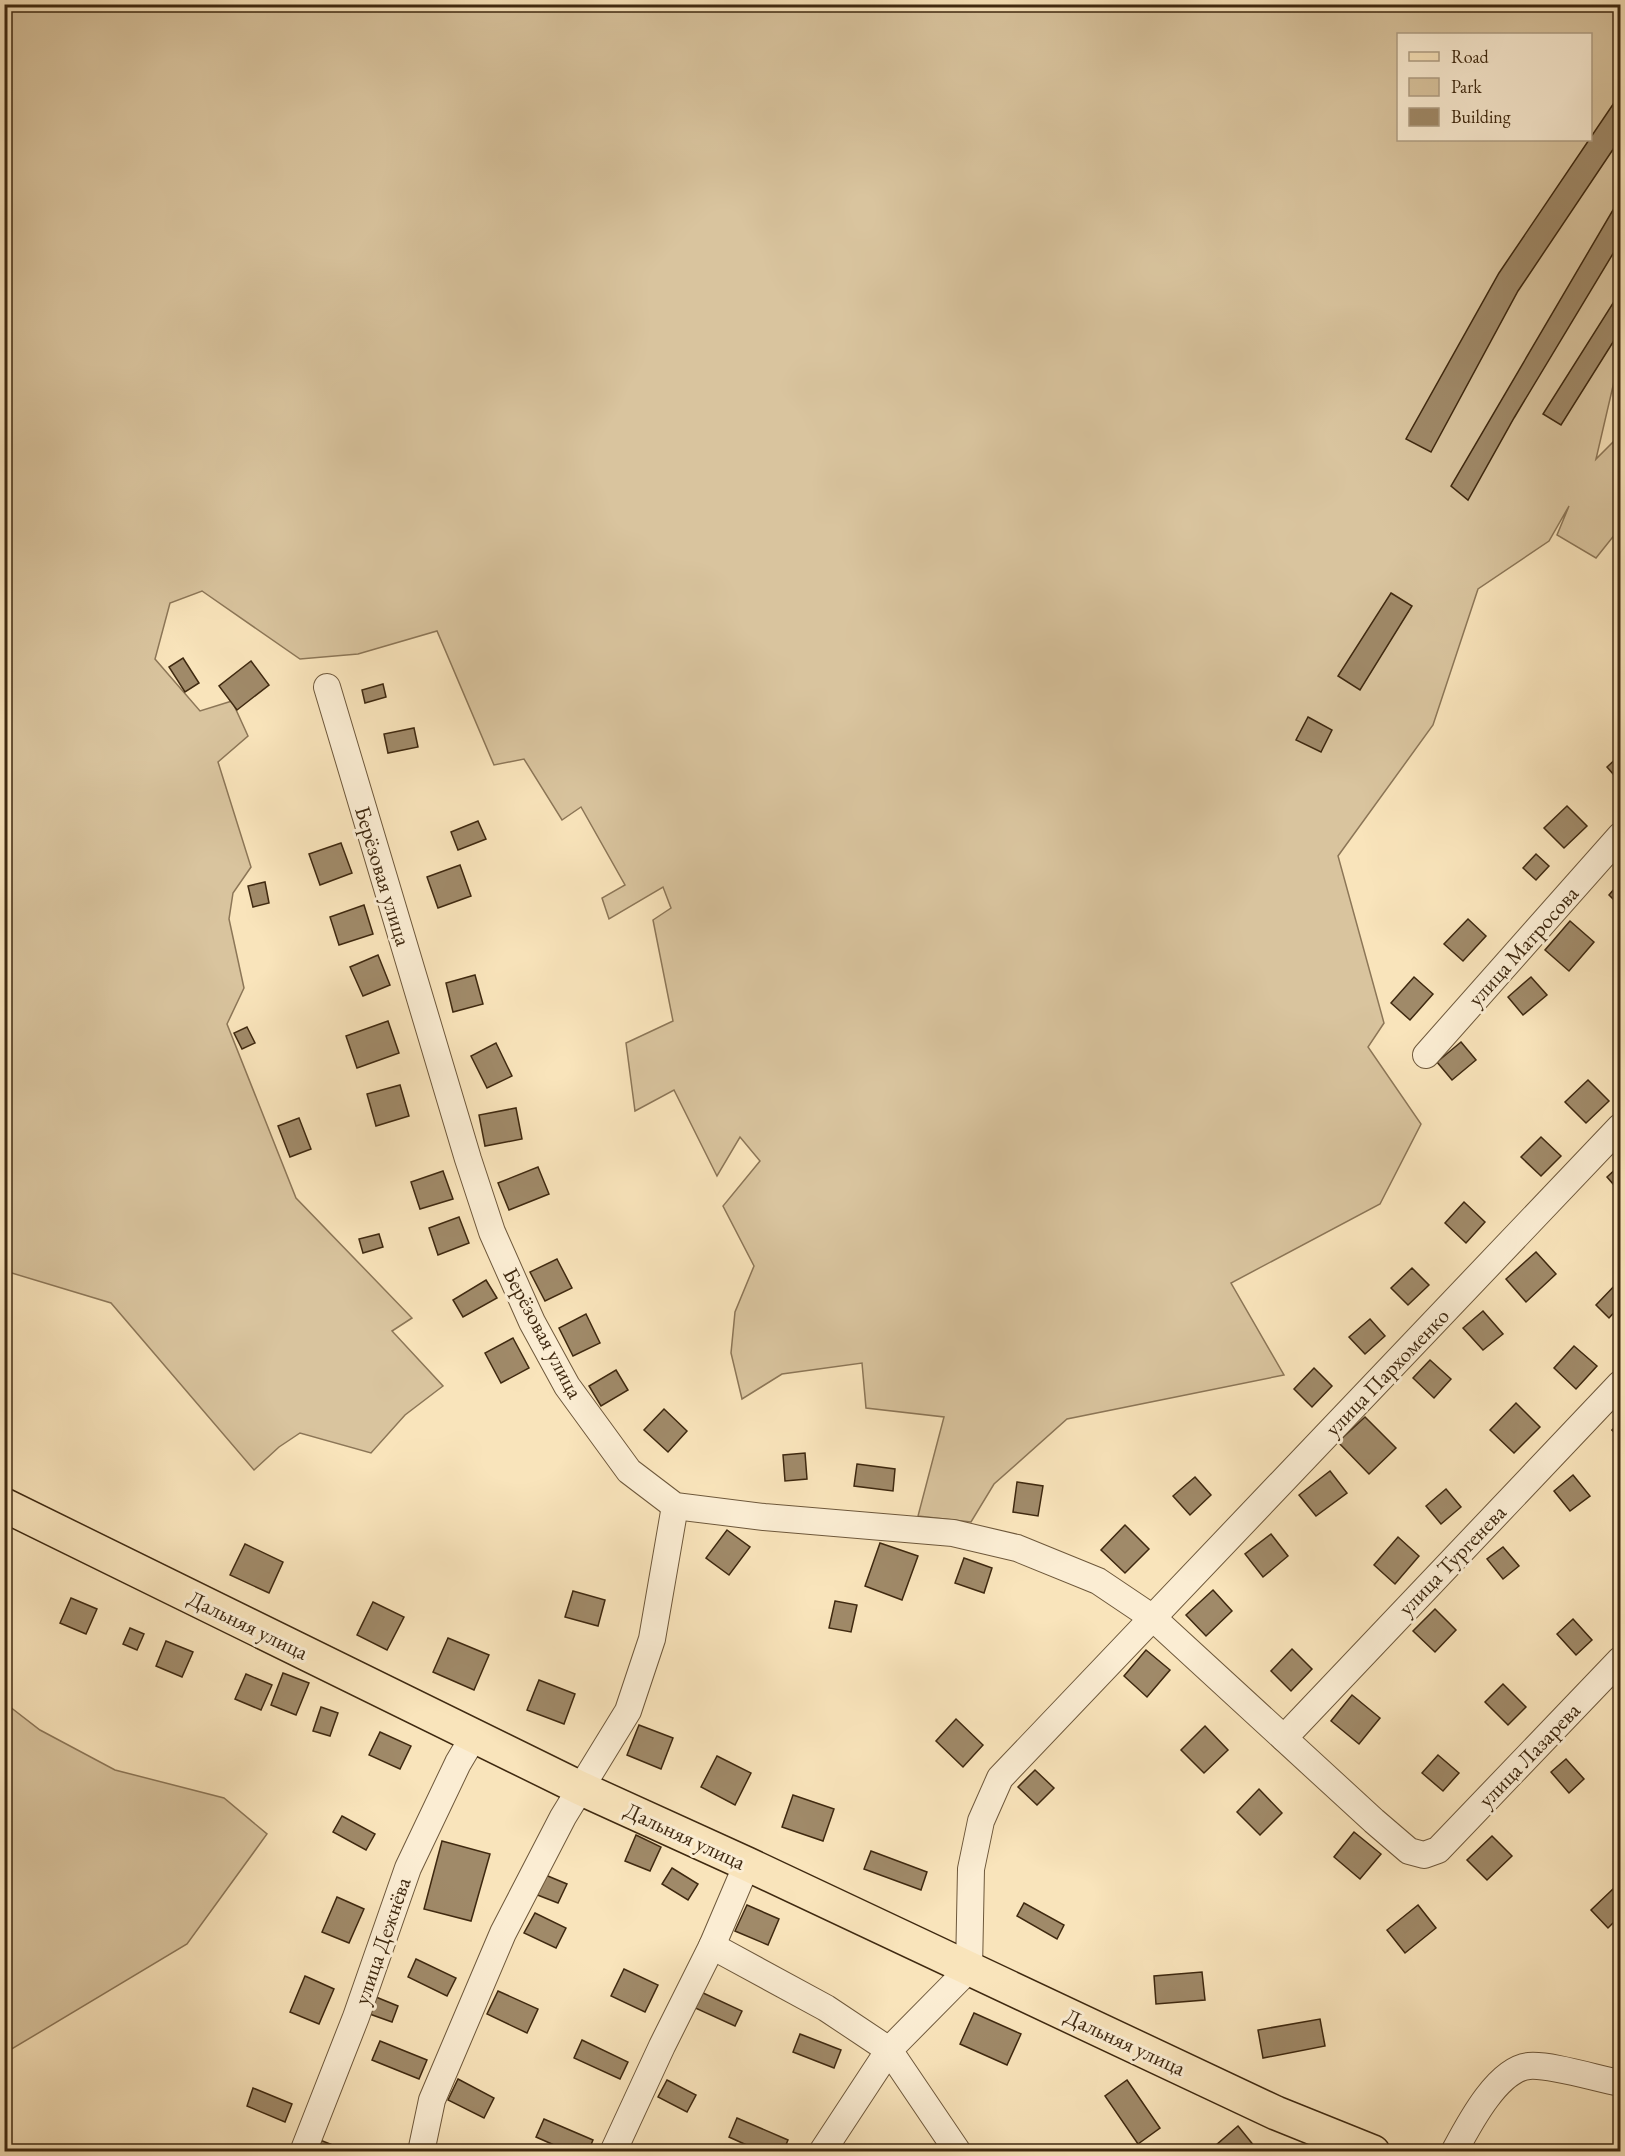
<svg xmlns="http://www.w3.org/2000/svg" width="1625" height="2156" font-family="'EB Garamond',serif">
<rect width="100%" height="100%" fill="#f9e4bb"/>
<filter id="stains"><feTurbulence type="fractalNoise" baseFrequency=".00333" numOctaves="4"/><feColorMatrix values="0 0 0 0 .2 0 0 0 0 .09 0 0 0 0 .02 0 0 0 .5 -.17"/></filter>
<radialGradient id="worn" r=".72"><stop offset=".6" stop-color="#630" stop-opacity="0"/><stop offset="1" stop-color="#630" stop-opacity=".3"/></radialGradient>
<!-- green -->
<g fill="#d9c49e" stroke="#8c7657" stroke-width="1.5" fill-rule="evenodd">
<path d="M4,5H1620V356L1596,459L1620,435V528L1596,558L1557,535L1569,506L1549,541L1478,589L1433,725L1338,856L1384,1023L1368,1047L1421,1124L1380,1204L1231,1283L1284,1375L1067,1419L994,1484L971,1522L918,1516L944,1417L866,1408L862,1363L782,1374L742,1399L731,1353L735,1312L754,1266L723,1206L760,1161L740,1137L717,1176L674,1090L635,1111L626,1043L673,1021L653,920L671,908L663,887L609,919L602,898L625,885L581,807L562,820L524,759L494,765L437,631L358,654L300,659L202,591L170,603L155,659L200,711L232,701L248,736L218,762L251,867L233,893L229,919L244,988L227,1024L296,1198L412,1318L392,1331L443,1386L405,1415L371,1453L300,1433L279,1447L254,1470L111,1303L5,1271ZM1398,34H1590V140H1398Z"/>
<polygon points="5,1703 40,1730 115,1770 224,1798 267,1834 187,1944 5,2053"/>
</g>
<!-- building -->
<g fill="#a08a69" stroke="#3f2910" stroke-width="1.5">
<polygon points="1620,94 1620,139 1518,291 1431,452 1406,439 1499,273"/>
<polygon points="1620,198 1620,242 1514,418 1468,500 1451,486"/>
<polygon points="1620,292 1620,331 1561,425 1543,414"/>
<polygon points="1391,593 1412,606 1360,690 1338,676"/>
<polygon points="183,658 199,683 185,692 169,667"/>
<polygon points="251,661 269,685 237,710 219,686"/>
<polygon points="383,684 386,697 365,703 362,690"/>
<polygon points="1308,717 1332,730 1321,752 1296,740"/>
<polygon points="414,728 418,747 388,753 384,734"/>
<polygon points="1620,755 1620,782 1607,767"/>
<polygon points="1567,806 1587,826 1564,848 1544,828"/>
<polygon points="478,821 486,839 458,850 451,832"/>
<polygon points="341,843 352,873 320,885 309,854"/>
<polygon points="1536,854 1549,866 1536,880 1523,868"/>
<polygon points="460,865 471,896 438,908 427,877"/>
<polygon points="265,882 269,903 253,907 248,886"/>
<polygon points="1620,882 1620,906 1609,895"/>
<polygon points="364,905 373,934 339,945 330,917"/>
<polygon points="1468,919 1486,936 1463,961 1444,944"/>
<polygon points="1570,921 1594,942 1569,971 1545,950"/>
<polygon points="378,955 390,985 363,996 350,967"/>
<polygon points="475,975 483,1004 453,1012 446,983"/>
<polygon points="1414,977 1433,994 1410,1020 1391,1003"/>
<polygon points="1531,977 1547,995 1523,1015 1508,997"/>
<polygon points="388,1021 399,1053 357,1068 346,1036"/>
<polygon points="247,1027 255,1043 242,1049 234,1033"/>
<polygon points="1461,1042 1476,1060 1452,1080 1437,1062"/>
<polygon points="496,1043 512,1076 487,1088 471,1056"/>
<polygon points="1588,1080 1609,1101 1586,1123 1565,1102"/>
<polygon points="400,1085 409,1116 376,1126 367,1094"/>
<polygon points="516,1108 522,1139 485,1146 479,1115"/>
<polygon points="299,1118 311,1149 290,1157 278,1126"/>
<polygon points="1541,1137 1561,1156 1541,1176 1521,1157"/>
<polygon points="1620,1165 1620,1192 1607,1177"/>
<polygon points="538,1167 549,1194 509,1210 498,1183"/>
<polygon points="443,1171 453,1199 420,1209 411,1182"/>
<polygon points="1464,1202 1485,1222 1466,1243 1445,1223"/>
<polygon points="459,1217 469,1243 438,1255 429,1228"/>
<polygon points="379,1234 383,1247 363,1253 359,1239"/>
<polygon points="1536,1252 1556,1274 1526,1302 1506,1279"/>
<polygon points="557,1259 572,1288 545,1301 530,1272"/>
<polygon points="1412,1268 1429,1285 1408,1305 1391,1288"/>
<polygon points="486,1280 497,1298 463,1317 453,1300"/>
<polygon points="1618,1282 1620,1284 1620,1306 1609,1318 1596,1305"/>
<polygon points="1483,1311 1503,1334 1483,1350 1463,1328"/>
<polygon points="586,1314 600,1343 573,1356 559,1328"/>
<polygon points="1370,1319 1385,1336 1365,1354 1349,1337"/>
<polygon points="513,1338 529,1368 501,1383 485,1353"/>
<polygon points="1574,1346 1597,1366 1576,1389 1554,1368"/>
<polygon points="1430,1360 1451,1379 1434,1398 1413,1378"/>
<polygon points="1314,1368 1332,1386 1312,1407 1294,1389"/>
<polygon points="616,1370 628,1390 601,1406 589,1386"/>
<polygon points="1516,1403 1540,1427 1514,1453 1490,1430"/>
<polygon points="664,1409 687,1431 668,1452 644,1430"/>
<polygon points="1365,1417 1396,1448 1369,1474 1338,1442"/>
<polygon points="1620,1422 1620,1439 1612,1430"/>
<polygon points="805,1453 807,1479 785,1481 783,1455"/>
<polygon points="857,1464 895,1469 893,1491 854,1486"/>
<polygon points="1330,1471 1347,1493 1316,1516 1299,1495"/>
<polygon points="1573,1475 1590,1496 1570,1511 1554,1491"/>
<polygon points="1195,1477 1211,1495 1190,1515 1173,1496"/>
<polygon points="1017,1482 1043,1486 1038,1516 1013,1512"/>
<polygon points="1446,1489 1461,1507 1441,1524 1426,1506"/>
<polygon points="1125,1525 1149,1549 1125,1573 1101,1550"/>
<polygon points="727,1530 750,1547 729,1575 706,1558"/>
<polygon points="1271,1534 1288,1556 1263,1577 1245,1554"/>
<polygon points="1398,1537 1419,1556 1395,1584 1374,1565"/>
<polygon points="880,1543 918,1556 902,1600 865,1586"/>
<polygon points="245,1544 283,1562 269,1593 230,1575"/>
<polygon points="1503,1547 1519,1566 1503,1579 1487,1559"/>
<polygon points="964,1558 992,1568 984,1593 955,1583"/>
<polygon points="1213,1590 1232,1611 1206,1636 1186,1615"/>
<polygon points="573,1591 605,1600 598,1626 565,1617"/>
<polygon points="71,1598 97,1609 86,1634 60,1623"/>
<polygon points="835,1601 857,1605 851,1632 829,1628"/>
<polygon points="373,1602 404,1617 387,1650 357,1635"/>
<polygon points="1435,1609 1456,1630 1435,1652 1413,1631"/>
<polygon points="1573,1619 1592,1640 1576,1655 1557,1634"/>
<polygon points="130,1628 144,1634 137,1650 123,1644"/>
<polygon points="448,1638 489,1655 474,1690 433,1672"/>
<polygon points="166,1641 193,1652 182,1677 156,1666"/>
<polygon points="1292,1649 1312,1669 1291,1691 1271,1671"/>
<polygon points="1146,1650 1170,1670 1147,1697 1124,1676"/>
<polygon points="283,1673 309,1683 296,1715 271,1705"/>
<polygon points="246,1674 272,1685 261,1710 235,1699"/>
<polygon points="539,1680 575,1694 564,1724 527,1710"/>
<polygon points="1503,1684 1526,1707 1508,1725 1485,1702"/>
<polygon points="1352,1695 1380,1718 1359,1744 1331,1721"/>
<polygon points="321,1707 338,1713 330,1736 313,1731"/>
<polygon points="956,1719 983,1745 963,1767 936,1741"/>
<polygon points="639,1725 673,1738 661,1769 627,1755"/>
<polygon points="1205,1726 1228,1750 1204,1773 1181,1750"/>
<polygon points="380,1732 411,1746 400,1769 369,1755"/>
<polygon points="1438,1755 1459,1773 1443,1791 1422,1773"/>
<polygon points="717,1756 751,1773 735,1805 701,1787"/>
<polygon points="1566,1759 1584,1779 1569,1793 1551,1772"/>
<polygon points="1035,1770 1054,1788 1037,1805 1018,1787"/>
<polygon points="1259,1789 1282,1813 1260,1835 1237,1812"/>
<polygon points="793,1795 834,1809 823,1841 782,1827"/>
<polygon points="342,1816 375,1834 366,1850 333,1832"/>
<polygon points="1354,1832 1381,1854 1360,1879 1334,1857"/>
<polygon points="636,1835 661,1847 650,1871 625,1861"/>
<polygon points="1492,1836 1512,1856 1487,1880 1467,1860"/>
<polygon points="442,1841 490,1854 471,1921 424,1909"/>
<polygon points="871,1851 927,1872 921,1890 864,1869"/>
<polygon points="672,1868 698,1884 688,1900 662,1884"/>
<polygon points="543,1874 567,1884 558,1903 535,1894"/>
<polygon points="1615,1887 1620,1893 1620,1916 1608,1928 1591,1910"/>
<polygon points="337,1897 364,1909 349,1943 322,1932"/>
<polygon points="1024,1903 1064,1925 1057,1939 1017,1916"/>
<polygon points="747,1905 779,1919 768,1945 735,1931"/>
<polygon points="1418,1905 1436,1928 1405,1953 1387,1930"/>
<polygon points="535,1913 566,1928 556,1948 524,1933"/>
<polygon points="416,1959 456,1978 447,1996 408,1977"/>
<polygon points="624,1969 658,1985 645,2012 611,1996"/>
<polygon points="1202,1972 1205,2000 1156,2004 1154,1976"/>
<polygon points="305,1976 334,1989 319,2024 290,2012"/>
<polygon points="498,1991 538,2009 527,2033 487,2014"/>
<polygon points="701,1992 742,2011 735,2026 693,2007"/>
<polygon points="371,1995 398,2006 392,2022 364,2012"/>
<polygon points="974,2013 1021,2034 1007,2065 960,2044"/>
<polygon points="1320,2019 1325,2046 1263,2058 1258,2030"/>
<polygon points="800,2034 841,2050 834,2068 793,2052"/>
<polygon points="582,2040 628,2062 620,2079 574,2058"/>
<polygon points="380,2041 427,2060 419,2079 372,2060"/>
<polygon points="458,2079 494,2098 484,2118 448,2100"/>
<polygon points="667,2080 696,2095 687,2112 658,2097"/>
<polygon points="1127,2080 1160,2128 1138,2144 1105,2096"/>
<polygon points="253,2088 292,2104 285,2122 247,2106"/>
<polygon points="737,2118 788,2140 783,2152 762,2152 729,2137"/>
<polygon points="544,2119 593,2140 588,2152 570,2152 536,2137"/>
<polygon points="1238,2126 1259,2152 1219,2152 1215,2146"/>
<polygon points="315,2138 340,2148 339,2152 310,2152"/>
</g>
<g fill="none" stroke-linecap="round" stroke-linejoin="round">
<defs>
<g id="minor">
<polyline points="327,687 468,1159 492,1232 532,1322 567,1386 629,1471 675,1506 764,1517 953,1533 1017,1548 1098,1581 1153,1618 1374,1821 1409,1851 1424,1855 1438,1850 1620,1660"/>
<polyline points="1426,1055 1620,836"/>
<polyline points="1284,1738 1620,1384"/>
<polyline points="712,1946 826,2008 889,2050 822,2152"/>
<polyline points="303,2152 356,2017 408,1868 458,1763 474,1736"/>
<polyline points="421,2152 432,2100 503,1933 563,1817 628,1711 652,1639 675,1506"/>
<polyline points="613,2152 662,2046 712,1946 747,1864"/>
<polyline points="958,2152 889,2050 969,1969 971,1869 981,1821 1000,1778 1620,1127"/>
<path d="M1454,2152C1468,2126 1497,2069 1529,2066C1550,2064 1598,2079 1620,2083"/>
</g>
<polyline id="primary" points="4,1505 580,1788 747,1864 1276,2113 1373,2152"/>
</defs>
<!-- minor casing -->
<use href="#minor" stroke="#6e583b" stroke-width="28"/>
<!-- primary casing -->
<use href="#primary" stroke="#3f2910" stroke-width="36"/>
<!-- minor -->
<use href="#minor" stroke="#fbedd3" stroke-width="26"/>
<!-- primary -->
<use href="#primary" stroke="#f9e4bb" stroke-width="33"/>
</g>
<g text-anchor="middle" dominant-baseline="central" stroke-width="6" stroke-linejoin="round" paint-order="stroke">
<!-- street labels -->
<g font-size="22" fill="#3f2910" stroke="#fbedd3">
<text transform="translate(383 876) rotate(73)">Берёзовая улица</text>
<text transform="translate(1523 946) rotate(-48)">улица Матросова</text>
<text transform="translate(543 1333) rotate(62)">Берёзовая улица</text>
<text transform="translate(1387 1372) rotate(-46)">улица Пархоменко</text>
<text transform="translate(1452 1560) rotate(-46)">улица Тургенева</text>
<text transform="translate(248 1625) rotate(26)">Дальняя улица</text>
<text transform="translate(1529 1755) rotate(-46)">улица Лазарева</text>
<text transform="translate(685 1836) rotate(25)">Дальняя улица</text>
<text transform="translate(382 1941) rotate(-71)">улица Дежнёва</text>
<text transform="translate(1125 2042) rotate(25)">Дальняя улица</text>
</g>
</g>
<!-- margin -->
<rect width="1625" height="2156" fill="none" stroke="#f9e4bb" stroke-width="24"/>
<rect x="6" y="6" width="1613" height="2144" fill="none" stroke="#3f2910" stroke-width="3"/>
<rect x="12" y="12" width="1601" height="2132" fill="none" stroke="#3f2910" stroke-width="1.5"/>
<!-- legend -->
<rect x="1397" y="33" width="195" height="108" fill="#fbedd3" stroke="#b09f85" stroke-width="1.5"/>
<rect x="1409" y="52" width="30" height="9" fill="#f9e4bb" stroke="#b09f85" stroke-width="1.5"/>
<text x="1451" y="63" font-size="18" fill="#3f2910">Road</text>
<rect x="1409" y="78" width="30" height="18" fill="#d9c49e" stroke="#b09f85" stroke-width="1.5"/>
<text x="1451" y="93" font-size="18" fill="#3f2910">Park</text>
<rect x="1409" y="108" width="30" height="18" fill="#a08a69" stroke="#b09f85" stroke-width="1.5"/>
<text x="1451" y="123" font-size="18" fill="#3f2910">Building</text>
<rect width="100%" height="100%" filter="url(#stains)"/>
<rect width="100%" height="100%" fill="url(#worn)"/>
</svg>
